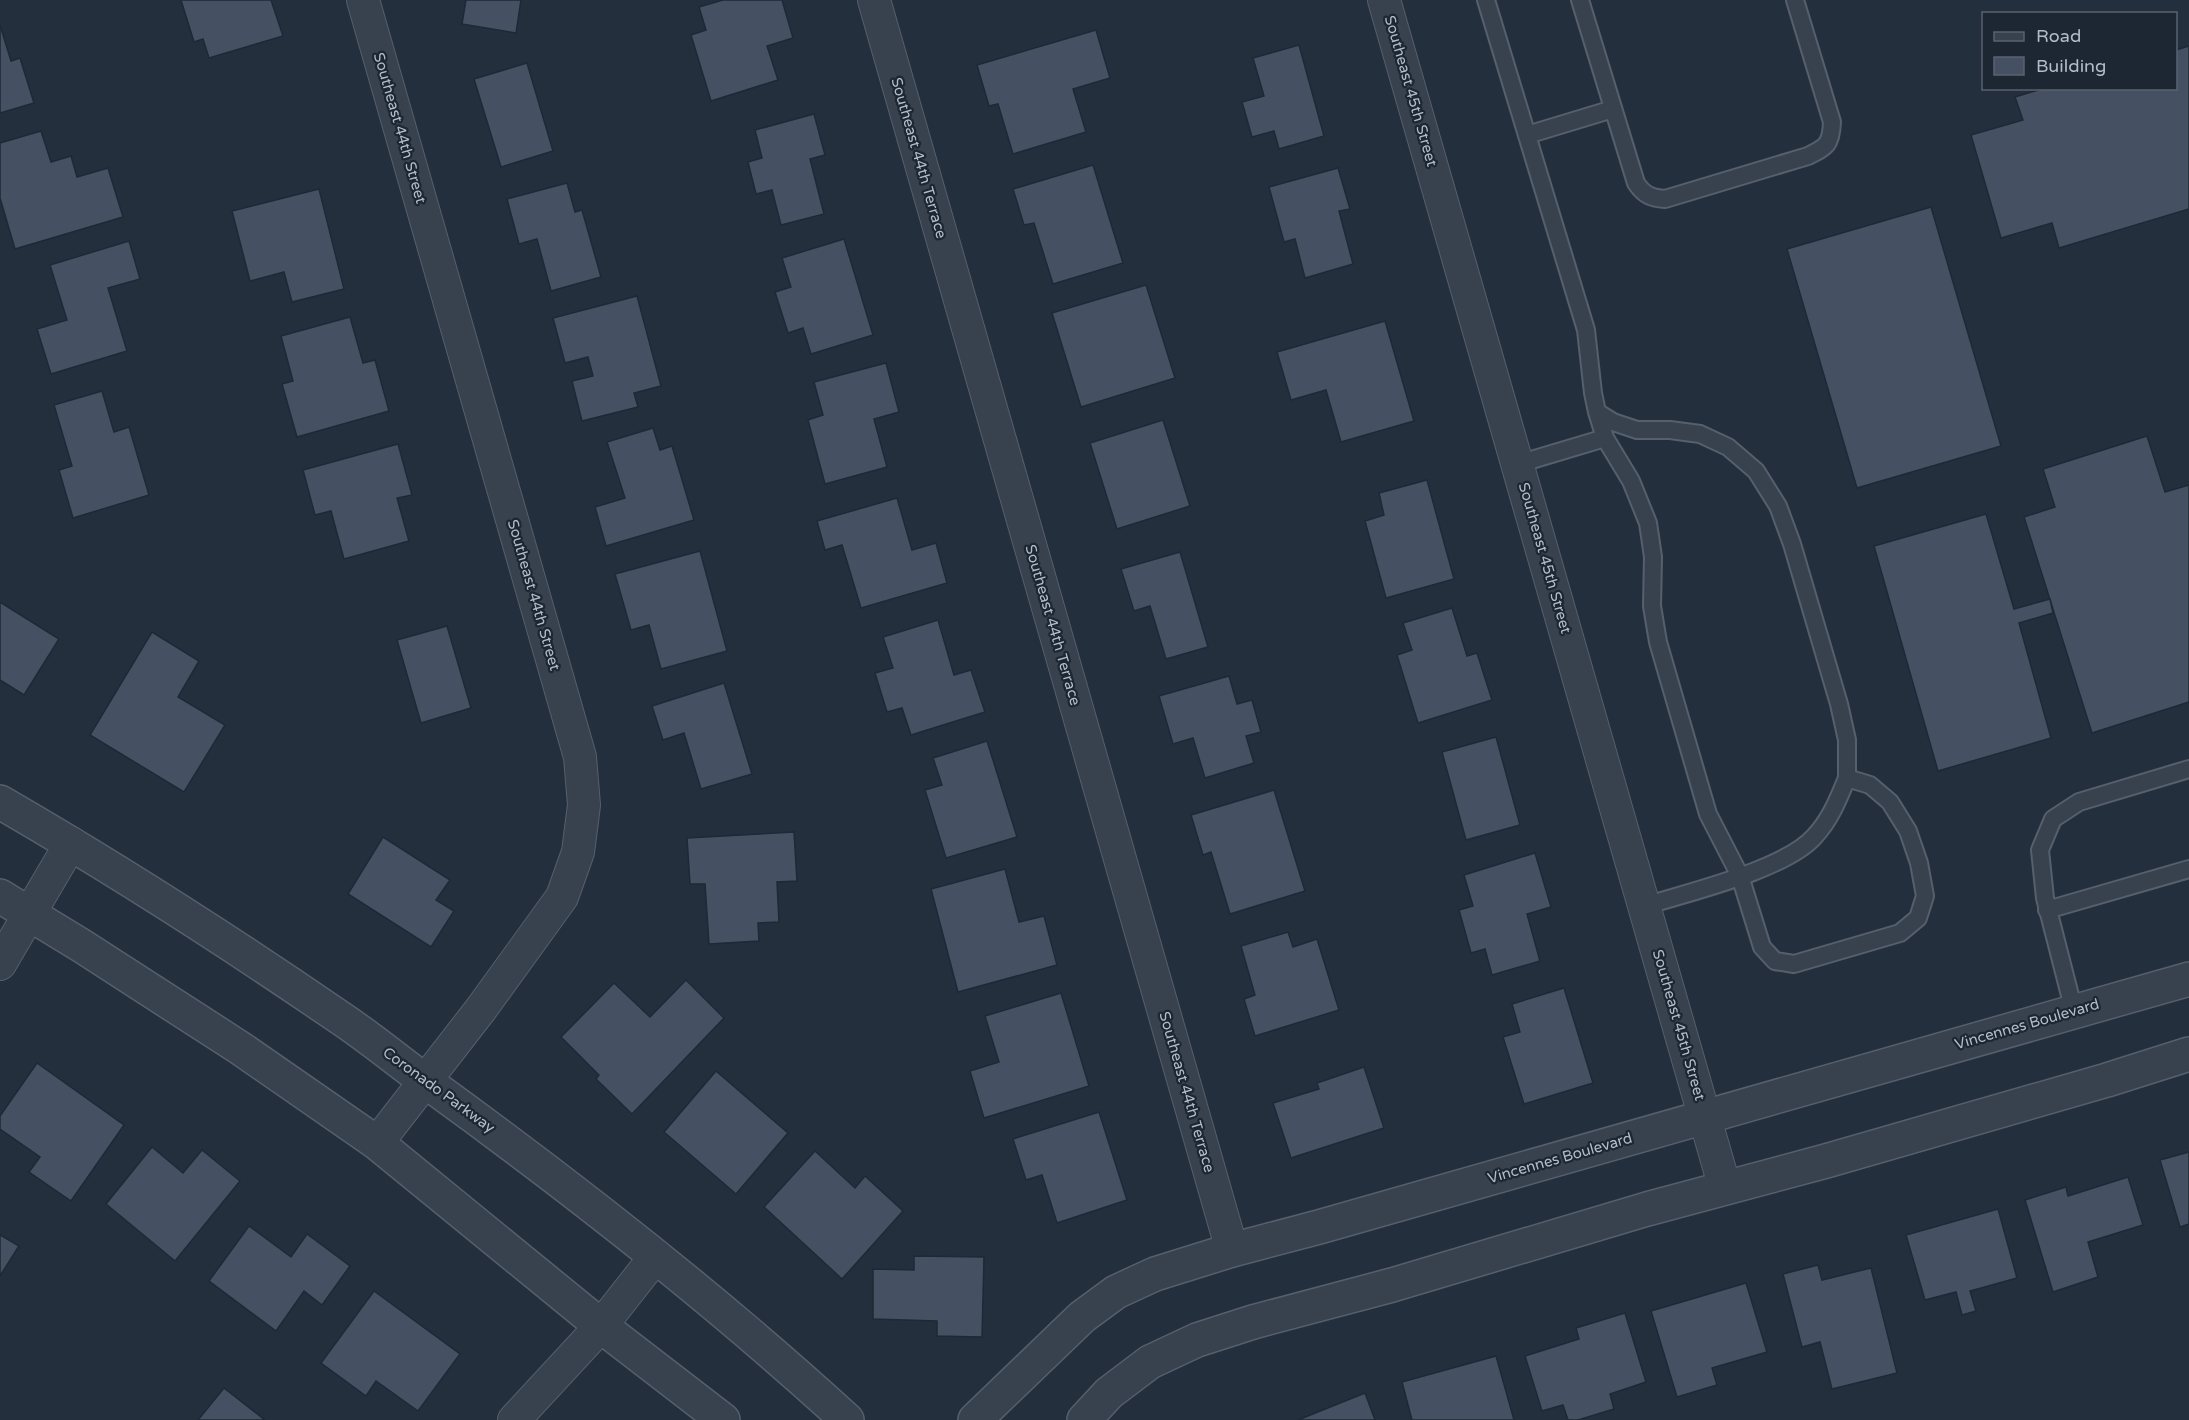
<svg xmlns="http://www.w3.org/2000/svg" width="2189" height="1420" font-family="'Varela Round',sans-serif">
<rect width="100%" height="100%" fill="#242f3e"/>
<!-- building -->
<g fill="#455162" stroke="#1f2835" stroke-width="1.5">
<polygon points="181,0 271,0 283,36 209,58 203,39 194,42"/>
<polygon points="466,0 521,0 516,33 462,24"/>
<polygon points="723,0 782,0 793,38 767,46 778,80 711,101 691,35 706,30 699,7"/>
<polygon points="0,25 11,61 20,58 34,103 0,113"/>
<polygon points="1096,30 1110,78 1073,89 1086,132 1013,154 998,104 989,106 977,65"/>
<polygon points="1299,45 1324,136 1279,149 1274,131 1252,137 1242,102 1264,96 1253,58"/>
<polygon points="2189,46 2189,209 2059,248 2052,223 2001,238 1971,135 2023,120 2015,97 2045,88 2176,88 2176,50"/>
<polygon points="527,63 553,151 501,167 474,79"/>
<polygon points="814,114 825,155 810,159 824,214 781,225 772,190 756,194 748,162 762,158 755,130"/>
<polygon points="41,131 51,162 71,156 77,177 108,168 123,217 15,249 0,198 0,143"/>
<polygon points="1093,165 1123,263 1053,284 1034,223 1024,225 1013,189"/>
<polygon points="1338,168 1350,209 1339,211 1353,264 1305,278 1295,239 1284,242 1269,187"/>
<polygon points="567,183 575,212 582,210 601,277 551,291 537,239 519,244 507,199"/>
<polygon points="319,189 344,289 292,302 284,272 250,281 232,211"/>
<polygon points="1931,207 2001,446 1857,488 1787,249"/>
<polygon points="844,239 873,335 811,354 803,328 788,333 775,292 791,287 782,258"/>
<polygon points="129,241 140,279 108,288 127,351 51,374 37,329 67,320 50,265"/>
<polygon points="1146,285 1175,378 1081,407 1052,313"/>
<polygon points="637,296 661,386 634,393 638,407 582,421 572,381 593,376 588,357 565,363 553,318"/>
<polygon points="350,317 363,363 375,360 389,411 297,437 282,384 293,381 281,336"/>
<polygon points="1385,321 1414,421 1341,442 1326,390 1291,400 1277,352"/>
<polygon points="886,363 899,412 874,419 887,467 825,484 808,420 823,415 814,382"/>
<polygon points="102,391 114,432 129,427 149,495 73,518 59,470 72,466 54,405"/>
<polygon points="1163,420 1190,506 1117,529 1090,443"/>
<polygon points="653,428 660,450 672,446 694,520 606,546 595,507 625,498 607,442"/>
<polygon points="2147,436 2165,492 2189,485 2189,702 2092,733 2024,517 2055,507 2043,469"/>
<polygon points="398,444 412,495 397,498 409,541 344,559 331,511 315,515 303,470"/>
<polygon points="1427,480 1454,579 1386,598 1365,521 1384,515 1379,493"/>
<polygon points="897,498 912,550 936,543 947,583 861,608 842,545 825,550 817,521"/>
<polygon points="1986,514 2014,609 2050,599 2053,613 2019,623 2051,738 1938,771 1874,546"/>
<polygon points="700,551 727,651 661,669 649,625 631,630 615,574"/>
<polygon points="1180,552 1208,647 1166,659 1150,606 1134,611 1121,569"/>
<polygon points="0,602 59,639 24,695 0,680"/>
<polygon points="1452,608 1467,656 1477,653 1492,700 1418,723 1397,655 1412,650 1403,623"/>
<polygon points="938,620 954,675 971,670 985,712 911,735 902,708 887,712 875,673 893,668 883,637"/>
<polygon points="447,626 471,708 421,723 397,640"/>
<polygon points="152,632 199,661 178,697 225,725 184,792 90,735"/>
<polygon points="1229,676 1237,704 1252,700 1261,732 1246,736 1254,763 1205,778 1193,738 1173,744 1159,696"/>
<polygon points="724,683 752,774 701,789 684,733 663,740 652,706"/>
<polygon points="1496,737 1520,825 1466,840 1442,752"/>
<polygon points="987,741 1017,837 946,858 925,790 942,785 933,758"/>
<polygon points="1274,790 1305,891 1230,914 1211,852 1203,855 1191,815"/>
<polygon points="794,832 797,881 777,882 779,922 758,923 759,941 709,944 705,884 690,884 687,838"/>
<polygon points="383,837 450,880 436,900 454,911 431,947 348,894"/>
<polygon points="1535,853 1551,907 1527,914 1540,961 1492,975 1485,949 1471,953 1459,910 1473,906 1464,875"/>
<polygon points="1005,869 1019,922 1044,916 1057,965 958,992 931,889"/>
<polygon points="1288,932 1293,947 1317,939 1339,1010 1255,1036 1244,999 1255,995 1241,946"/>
<polygon points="686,980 724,1018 632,1114 596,1079 599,1075 561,1037 614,983 650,1017"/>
<polygon points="1564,988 1593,1083 1524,1104 1503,1037 1520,1032 1512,1004"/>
<polygon points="1061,993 1089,1086 984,1118 970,1071 999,1062 985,1016"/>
<polygon points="37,1063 124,1125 71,1201 29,1172 40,1157 0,1129 0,1116"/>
<polygon points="1364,1067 1384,1128 1291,1158 1273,1103 1319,1089 1317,1083"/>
<polygon points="716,1071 788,1133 736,1194 664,1132"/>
<polygon points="1099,1112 1127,1200 1057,1223 1042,1175 1026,1180 1013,1139"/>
<polygon points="152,1147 183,1173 202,1150 240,1181 175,1261 106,1204"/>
<polygon points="815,1151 855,1188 865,1176 903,1211 842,1279 764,1207"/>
<polygon points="2189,1152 2189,1224 2180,1227 2160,1160"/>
<polygon points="2128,1177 2143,1225 2088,1242 2098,1277 2053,1292 2025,1200 2066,1187 2068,1196"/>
<polygon points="1998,1209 2017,1278 1970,1291 1976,1311 1962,1315 1956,1292 1925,1300 1906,1235"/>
<polygon points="249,1226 291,1257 307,1234 350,1266 322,1305 304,1291 276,1331 209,1281"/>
<polygon points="0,1235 19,1246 0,1276"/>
<polygon points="914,1256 984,1257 982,1337 937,1336 937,1321 873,1319 873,1269 914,1270"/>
<polygon points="1818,1265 1822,1280 1871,1268 1897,1373 1832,1389 1820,1342 1802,1347 1783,1274"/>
<polygon points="1746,1283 1767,1352 1712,1368 1717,1385 1677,1397 1651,1311"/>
<polygon points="374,1291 460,1354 418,1411 376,1381 366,1396 321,1363"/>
<polygon points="1625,1313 1646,1382 1610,1394 1614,1409 1578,1420 1568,1420 1563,1405 1542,1411 1525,1356 1579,1339 1576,1328"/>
<polygon points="1496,1356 1514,1420 1412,1420 1402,1382"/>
<polygon points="224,1388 265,1420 198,1420"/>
<polygon points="1365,1393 1375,1420 1298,1420"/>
</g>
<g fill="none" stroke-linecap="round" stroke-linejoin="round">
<defs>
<g id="service">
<polyline points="1486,0 1586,330 1593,393 1597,412 1605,438 1631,481 1648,523 1653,557 1652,606 1658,642 1708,814 1740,876 1762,947 1775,961 1794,964 1900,933 1918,918 1925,896 1919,863 1908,831 1890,802 1870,785 1847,778 1847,740 1839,704 1792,544 1778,506 1756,471 1728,447 1700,434 1670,430 1637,430 1613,422 1597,412"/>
<path d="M1580,0L1636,183C1644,195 1651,198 1665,199L1808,156C1827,147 1831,144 1832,122L1795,0"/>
<polyline points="1527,135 1613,109"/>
<polyline points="1518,464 1605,438"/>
<path d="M1645,906C1689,892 1784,870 1814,837C1830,820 1838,800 1847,778"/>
<polyline points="2047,910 2189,869"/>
<polyline points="2074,1011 2045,898 2040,850 2053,819 2079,802 2189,769"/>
</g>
<g id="minor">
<polyline points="363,0 580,757 584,805 578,852 562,897 481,1009 377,1143"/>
<polyline points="874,0 1232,1250"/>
<polyline points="1384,0 1725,1188"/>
<polyline points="0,964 71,843"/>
<polyline points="514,1420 601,1326 656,1256"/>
</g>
<g id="tertiary">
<path d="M0,802C116,869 228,941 339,1017C369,1037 398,1061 428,1083C573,1188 715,1299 847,1420"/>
<polyline points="0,896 82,946 240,1048 377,1143 601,1326 723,1420"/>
<polyline points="975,1420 1082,1317 1116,1292 1155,1274 1232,1250 1319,1227 2189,979"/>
<polyline points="1084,1420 1109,1393 1150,1362 1197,1340 1253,1322 1392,1285 1647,1209 1826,1161 2107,1080 2189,1054"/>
</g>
</defs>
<!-- service casing -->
<use href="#service" stroke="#565f6c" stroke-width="20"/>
<!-- minor casing -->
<use href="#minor" stroke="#565f6c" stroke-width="34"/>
<!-- tertiary casing -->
<use href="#tertiary" stroke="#565f6c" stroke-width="36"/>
<!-- service -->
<use href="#service" stroke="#38414e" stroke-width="16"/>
<!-- minor -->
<use href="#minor" stroke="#38414e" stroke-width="32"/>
<!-- tertiary -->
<use href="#tertiary" stroke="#38414e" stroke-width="33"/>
</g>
<g text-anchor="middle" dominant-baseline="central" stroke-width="4.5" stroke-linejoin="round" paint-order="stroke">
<!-- street labels -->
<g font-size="15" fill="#b4bcc9" stroke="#1d2633">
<text transform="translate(1411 91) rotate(74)">Southeast 45th Street</text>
<text transform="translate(400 128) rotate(74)">Southeast 44th Street</text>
<text transform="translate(919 158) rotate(74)">Southeast 44th Terrace</text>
<text transform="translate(1545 558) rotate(74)">Southeast 45th Street</text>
<text transform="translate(534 595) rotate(74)">Southeast 44th Street</text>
<text transform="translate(1053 625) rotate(74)">Southeast 44th Terrace</text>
<text transform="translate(2027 1024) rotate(-16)">Vincennes Boulevard</text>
<text transform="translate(1679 1025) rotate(74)">Southeast 45th Street</text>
<text transform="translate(439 1090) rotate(36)">Coronado Parkway</text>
<text transform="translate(1187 1092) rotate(74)">Southeast 44th Terrace</text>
<text transform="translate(1560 1158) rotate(-16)">Vincennes Boulevard</text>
</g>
</g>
<!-- legend -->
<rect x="1982" y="12" width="195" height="78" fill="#1d2633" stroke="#59626f" stroke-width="1.5"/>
<rect x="1994" y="32" width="30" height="9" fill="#38414e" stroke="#59626f" stroke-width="1.5"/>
<text x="2036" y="42" font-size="18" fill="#b4bcc9">Road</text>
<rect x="1994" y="57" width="30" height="18" fill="#455162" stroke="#59626f" stroke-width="1.5"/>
<text x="2036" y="72" font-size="18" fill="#b4bcc9">Building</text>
</svg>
